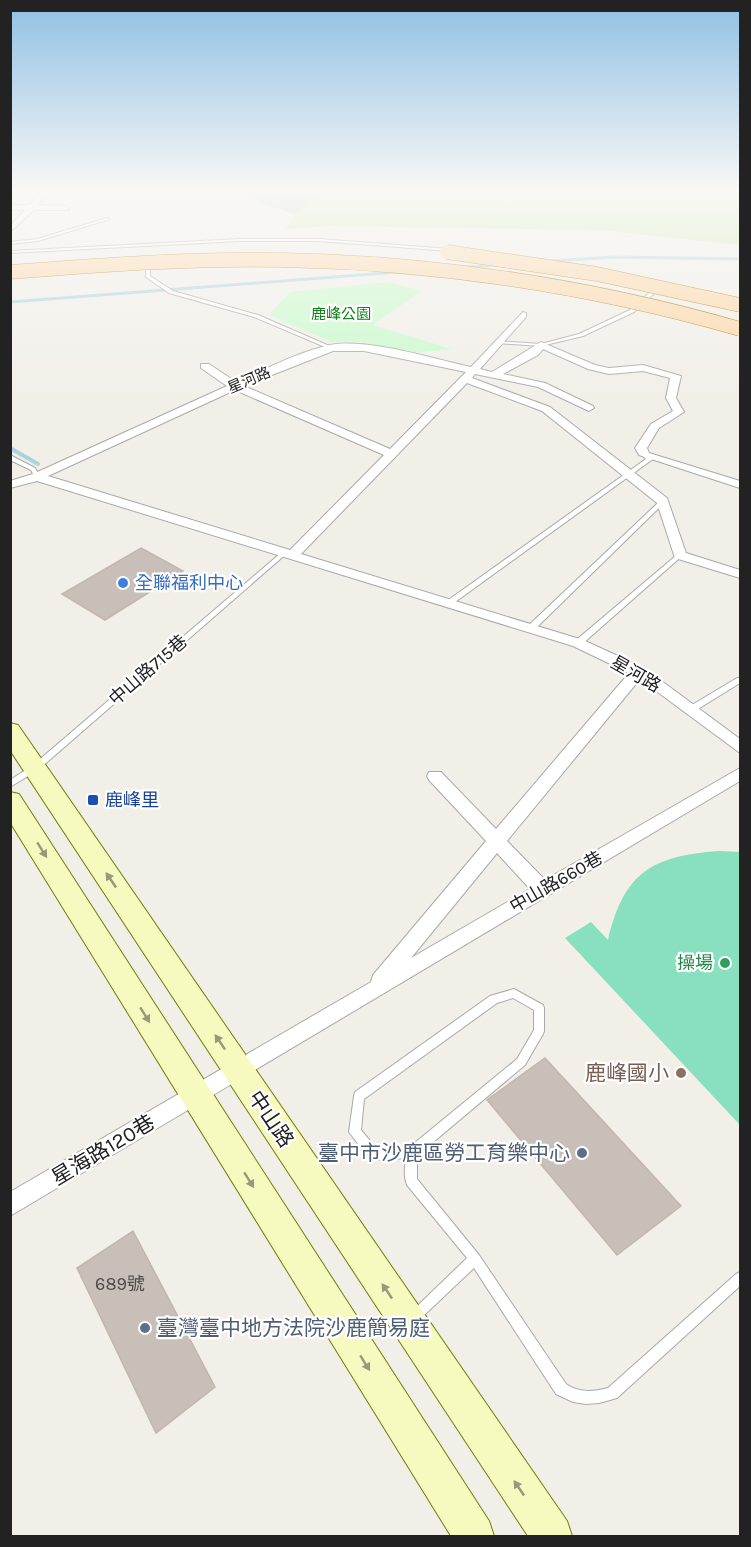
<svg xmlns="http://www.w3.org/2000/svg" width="751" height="1547" font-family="Karla,'Noto Sans TC',sans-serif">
<rect width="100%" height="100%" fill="#f2efe9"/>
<!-- grass -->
<polygon fill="#cdebb0" points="332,189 740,189 740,245 600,230 329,226 286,229 295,214"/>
<!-- forest -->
<polygon fill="#add19e" points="246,189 332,189 295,214 260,203"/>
<!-- park -->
<polygon fill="#c8facc" points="389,282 422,291 372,325 452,349 410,353 361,342 331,342 269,315 290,292"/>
<!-- pitch -->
<path fill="#88e0be" d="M719,851L740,852V1125L565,938L591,922L608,940C624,872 652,856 719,851Z"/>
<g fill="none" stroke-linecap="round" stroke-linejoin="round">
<!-- stream-far1 -->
<g stroke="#aad3df" stroke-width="3">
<polyline points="552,261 615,257 740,259"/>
<polyline points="468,267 497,265"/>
<polyline points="10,302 398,272"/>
</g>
<!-- stream -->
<polyline stroke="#aad3df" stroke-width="4" points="10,448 38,464"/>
</g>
<!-- building -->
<g fill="#c7bfb8" stroke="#c4b6ab" stroke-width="1.5">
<polygon points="141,548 183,571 105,620 62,594"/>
<polygon points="545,1058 681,1206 617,1255 487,1100"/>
<polygon points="133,1231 215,1387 156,1433 77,1268"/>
</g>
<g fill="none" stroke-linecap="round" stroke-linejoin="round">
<defs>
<g id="lane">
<polygon points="107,218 110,219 38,241 10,244 10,242 37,239"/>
<polygon points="240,239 319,239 450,249 452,250 450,251 319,241 240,241 10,253 10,251"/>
<polygon points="148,266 150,267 150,276 173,291 258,315 334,348 330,349 254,317 169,293 146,277 146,267"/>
<polygon points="657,286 661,287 634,312 583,336 541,346 497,343 495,342 497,341 541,344 579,334 630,310"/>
<polygon points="643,454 647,454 653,459 451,605 447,605 447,601 646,459 642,455"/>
<polygon points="10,455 35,468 40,477 39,478 35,478 31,470 10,460"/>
<polygon points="663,499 666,501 665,502 534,630 528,630 527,628 528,626 661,500"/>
<polygon points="284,551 287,553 286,554 38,770 10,787 10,780 32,766 282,552"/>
<polygon points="680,553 683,555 682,556 581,645 575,645 574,643 575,641 678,554"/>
<polygon points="737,678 740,678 740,683 693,712 687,712 686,710 687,708"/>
<path d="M514,989L543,1005L544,1008V1031L543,1034L525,1065L425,1149L417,1163V1179L479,1255L566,1384C579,1393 593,1392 608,1388L736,1274L740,1272V1286L617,1398L599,1403L586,1404L573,1402L556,1394L474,1268L419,1320L415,1322L411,1320L409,1316L411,1312L467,1258L407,1185C404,1178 404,1165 407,1158L373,1160L369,1158L349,1132L354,1096L355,1092L490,996ZM513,998L534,1010V1030L517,1059L417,1141L404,1147L376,1148L361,1130L364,1099L497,1003Z"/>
</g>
<g id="street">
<polygon points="44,189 52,189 38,205 66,206 69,210 34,210 10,232 10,226 25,210 10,209 10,205 29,205"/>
<path d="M523,312L526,313V317L480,369L492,372L541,342L595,365L609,368L643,365L681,376L676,398L684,412L659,428L647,448L649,453L740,481V488L639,455L635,448L651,424L673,411L666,398L670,378L643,371L609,374L588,369L543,349L538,355L503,374L545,383L593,406L594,408L589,411L538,387L475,374L472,378L550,407L667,498L686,553L740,570V578L675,558L657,503L542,411L467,383L301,554L583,640L644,668L740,739V753L640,679L507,841L545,880L740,768V781L10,1216V1192L371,982L373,975L486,841L429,780L427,776L429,772H441L496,829L629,673L573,646L37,481L10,488V481L33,474L227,386L201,368V364H209L236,382C266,369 298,352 330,345C368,338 433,359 471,367ZM333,351H364L466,372L390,449L244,386ZM235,390L384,455L290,550L48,476ZM497,853L530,889L411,958Z"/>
</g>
<g id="secondary">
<polygon points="10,723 18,725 567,1521 572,1536 528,1536 10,750"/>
<polygon points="10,792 19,794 489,1521 494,1536 451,1536 10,822"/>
</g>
</defs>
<!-- lane casing -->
<use href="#lane" stroke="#a9a9a9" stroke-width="2"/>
<!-- street casing -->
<use href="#street" stroke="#a9a9a9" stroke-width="2"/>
<!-- secondary casing -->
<use href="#secondary" stroke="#707d05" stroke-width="2"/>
<!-- lane -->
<use href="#lane" fill="#fff" fill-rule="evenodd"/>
<!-- street -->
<use href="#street" fill="#fff" fill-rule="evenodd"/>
<!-- secondary -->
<use href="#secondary" fill="#f7fabf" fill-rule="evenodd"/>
<defs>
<g id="primary-bridge">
<polyline points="447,252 597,274 740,305"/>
<path d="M10,272C101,265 192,258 283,260C439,263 590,286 740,329"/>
</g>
</defs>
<!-- primary-bridge casing -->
<use href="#primary-bridge" stroke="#a06b00" stroke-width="15" stroke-linecap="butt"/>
<!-- primary-bridge -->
<use href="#primary-bridge" stroke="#fcd6a4" stroke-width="14"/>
</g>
<!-- one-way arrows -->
<defs><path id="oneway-solid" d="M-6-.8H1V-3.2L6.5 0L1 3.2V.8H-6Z" transform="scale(1.5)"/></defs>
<g fill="#979978">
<use href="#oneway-solid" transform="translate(42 850) rotate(58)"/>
<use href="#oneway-solid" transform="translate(111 880) rotate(-124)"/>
<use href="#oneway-solid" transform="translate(145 1015) rotate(58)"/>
<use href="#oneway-solid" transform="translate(220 1042) rotate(-124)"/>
<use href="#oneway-solid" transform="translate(249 1180) rotate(58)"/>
<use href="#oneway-solid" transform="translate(387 1291) rotate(-124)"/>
<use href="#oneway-solid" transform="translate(365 1363) rotate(58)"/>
<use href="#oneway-solid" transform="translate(519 1488) rotate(-124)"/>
</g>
<!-- sky -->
<linearGradient id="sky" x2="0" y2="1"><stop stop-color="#8fc0e4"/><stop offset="0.47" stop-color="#f9f8f5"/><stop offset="1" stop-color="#f9f8f5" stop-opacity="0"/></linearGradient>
<rect width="751" height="405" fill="url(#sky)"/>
<!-- markers -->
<circle fill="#3f7fe0" stroke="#fff" stroke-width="2" cx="123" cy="583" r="6"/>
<rect fill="#1a4fb4" stroke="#fff" stroke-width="2" x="87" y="794" width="12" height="12" rx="3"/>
<circle fill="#2e9e5b" stroke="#fff" stroke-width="2" cx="725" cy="963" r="6"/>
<circle fill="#8d6e63" stroke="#fff" stroke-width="2" cx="681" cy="1073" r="6"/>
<g fill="#5c6f8a" stroke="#fff" stroke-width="2">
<circle cx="582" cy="1153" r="6"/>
<circle cx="145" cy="1328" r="6"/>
</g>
<g text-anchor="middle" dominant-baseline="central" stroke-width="4.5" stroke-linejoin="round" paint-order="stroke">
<!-- far-park labels -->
<g font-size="15" fill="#0c8416" stroke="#fff">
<text x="341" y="314">鹿峰公園</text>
</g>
<!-- far-street labels -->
<g font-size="15" fill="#222" stroke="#fff">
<text transform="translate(249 380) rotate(-23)">星河路</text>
</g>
<!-- shop labels -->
<g font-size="18" fill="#366cbe" stroke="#fff" text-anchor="start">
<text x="135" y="583">全聯福利中心</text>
</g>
<!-- street labels -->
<g font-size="18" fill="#222" stroke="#fff">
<text transform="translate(148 670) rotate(-41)">中山路715巷</text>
<text transform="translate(636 674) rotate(30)">星河路</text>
<text transform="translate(556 882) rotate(-30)">中山路660巷</text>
</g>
<!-- transit labels -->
<g font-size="18" fill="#164399" stroke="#fff" text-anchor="start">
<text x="105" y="800">鹿峰里</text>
</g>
<!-- leisure labels -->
<g font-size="18" fill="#27864d" stroke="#fff" text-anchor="end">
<text x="713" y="963">操場</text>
</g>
<!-- near-number labels -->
<g font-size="18" fill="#4b4948">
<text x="120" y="1284">689號</text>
</g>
<!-- near-education labels -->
<g font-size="21" fill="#785e54" stroke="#fff" text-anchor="end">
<text x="669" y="1073">鹿峰國小</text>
</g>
<!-- near-street labels -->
<g font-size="21" fill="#222" stroke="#fff">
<text transform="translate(271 1119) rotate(56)">中山路</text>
<text transform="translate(103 1150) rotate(-31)">星海路120巷</text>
</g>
<!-- near-service labels -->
<g font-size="21" fill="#4e5e75" stroke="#fff" text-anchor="end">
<text x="570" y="1153">臺中市沙鹿區勞工育樂中心</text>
<text x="157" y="1328" text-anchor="start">臺灣臺中地方法院沙鹿簡易庭</text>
</g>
</g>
<!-- border -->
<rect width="751" height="1547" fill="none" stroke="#222222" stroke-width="24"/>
</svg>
